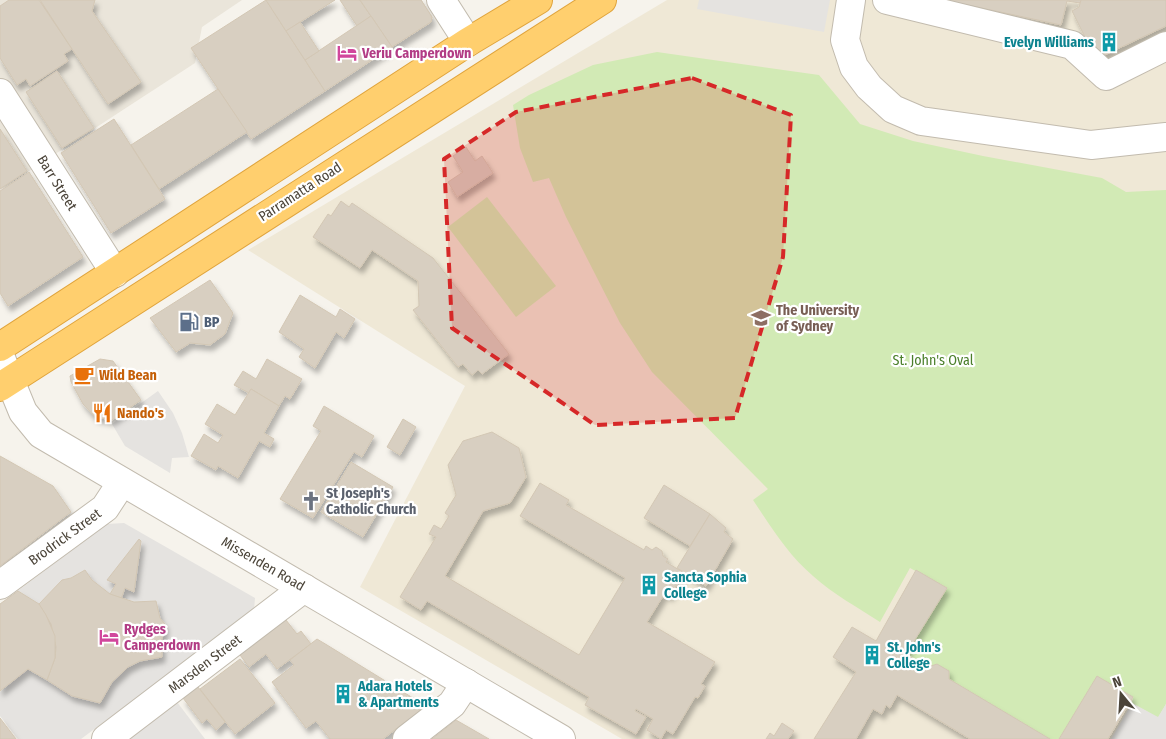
<svg xmlns="http://www.w3.org/2000/svg" width="1166" height="739" font-family="'Fira Sans Condensed',sans-serif">
<defs>
<filter id="shadow"><feDropShadow dx="3" dy="5.5" stdDeviation="2.5" flood-color="#0004"/></filter>
</defs>
<rect width="100%" height="100%" fill="#f6f3ec"/>
<!-- residential -->
<polygon fill="#eae5da" points="0,0 242,0 202,27 195,63 0,190"/>
<!-- education -->
<polygon fill="#efe8d6" points="667,0 1166,0 1166,739 622,739 360,587 465,386 248,250"/>
<!-- green -->
<g fill="#d2eab5">
<path d="M657,52L819,75L860,124L913,141L983,156L1102,178L1126,192L1166,190V704L1158,718L1132,703L1133,697L1097,677L1059,739H1050L906,654L947,588L910,568L880,622C857,607 833,594 813,576C788,555 771,527 753,500L768,489L652,372L620,323L566,217L549,178L533,182L520,148L513,105L529,95L593,65Z"/>
<polygon points="487,197 556,286 516,317 448,227"/>
</g>
<!-- parking -->
<g fill="#e5e3e0">
<polygon points="699,0 830,0 824,32 697,9"/>
<polygon points="158,391 173,413 182,433 189,457 172,458 170,473 125,446 112,424"/>
<polygon points="124,523 255,598 254,610 81,739 18,739 0,716 0,604 107,524"/>
<polygon points="177,702 205,739 128,739"/>
<polygon points="1132,703 1158,717 1166,704 1166,739 1111,739"/>
</g>
<!-- building -->
<g fill="#d8cfc1" stroke="#d3c7b4" filter="url(#shadow)">
<polygon points="9,0 39,0 72,49 64,54 68,61 30,86 26,79 17,85 0,58 0,6"/>
<polygon points="40,0 95,0 92,11 141,82 108,104"/>
<polygon points="266,0 325,91 251,139 191,48"/>
<polygon points="266,0 335,0 286,31"/>
<polygon points="340,0 360,0 371,16 357,26"/>
<polygon points="360,0 421,0 432,17 431,22 392,47"/>
<polygon points="360,0 421,0 432,17 431,22 392,47"/>
<polygon points="944,0 1081,0 1080,3 1067,1 1061,25"/>
<polygon points="1081,0 1166,0 1166,26 1096,59 1072,11 1079,7"/>
<polygon points="371,16 392,47 325,91 305,60"/>
<polygon points="300,22 319,51 305,60 286,31"/>
<polygon points="57,71 94,128 62,148 26,92"/>
<polygon points="218,89 247,132 159,189 131,145"/>
<polygon points="114,119 165,199 111,233 61,153"/>
<polygon points="0,129 27,171 0,189"/>
<polygon points="466,147 475,161 482,156 493,173 457,197 448,182 463,172 453,156"/>
<polygon points="29,172 83,257 8,306 0,293 0,191"/>
<polygon points="341,201 349,207 352,203 433,258 509,354 482,374 478,370 472,375 463,364 458,367 413,310 419,306 418,281 372,250 360,268 313,237 328,214 331,216"/>
<polygon points="210,280 233,313 225,334 210,345 190,343 176,352 150,318"/>
<polygon points="300,295 336,317 340,309 355,319 344,338 336,332 315,368 299,357 304,349 279,332"/>
<polygon points="100,359 113,361 141,400 112,420 95,417 83,404 71,382 70,376"/>
<polygon points="267,359 302,379 290,399 285,396 279,406 251,389 249,393 234,385 243,371 256,379"/>
<polygon points="251,389 279,406 264,433 274,439 270,447 259,441 238,478 218,466 216,470 191,456 204,434 218,443 223,435 205,424 217,404 235,415"/>
<polygon points="324,406 374,436 362,457 354,452 313,518 280,499 321,431 313,426"/>
<polygon points="403,419 416,427 400,455 387,447"/>
<polygon points="492,432 519,448 526,477 510,503 483,511 445,576 579,655 625,578 520,516 540,483 569,500 566,505 644,550 646,546 652,550 656,547 662,551 663,556 668,559 666,562 684,573 670,596 665,593 647,622 715,662 701,684 705,686 698,698 695,697 673,734 666,730 661,739 647,730 653,719 636,709 635,711 646,717 636,734 585,705 589,697 427,601 421,610 400,597 436,537 429,534 434,525 441,529 449,516 445,513 456,495 448,465 463,441"/>
<polygon points="0,456 53,486 71,512 0,566"/>
<polygon points="351,462 393,487 363,537 321,512"/>
<polygon points="664,485 710,514 690,546 644,518"/>
<polygon points="710,514 726,528 724,532 733,539 706,586 677,568"/>
<polygon points="139,539 141,541 134,592 125,588 121,599 110,594 116,584 107,580"/>
<polygon points="85,570 92,580 110,594 134,602 156,601 160,618 165,624 165,631 162,638 162,657 140,661 128,667 112,682 100,703 72,696 47,680 55,658 56,647 51,624 39,604 62,580 71,578"/>
<polygon points="916,570 947,588 906,654 928,667 937,664 949,671 949,679 1050,739 970,739 897,695 890,708 886,705 882,714 873,709 856,739 814,739 856,672 833,657 852,627 876,641"/>
<polygon points="18,591 39,604 46,615 55,636 55,658 47,680 28,669 0,691 0,604"/>
<polygon points="286,620 297,634 301,631 311,644 277,669 266,654 249,667 240,655"/>
<polygon points="317,639 327,645 426,706 383,739 330,739 316,721 306,728 272,682 294,665 290,660"/>
<polygon points="240,659 275,703 235,734 200,689"/>
<polygon points="1097,676 1133,697 1108,739 1059,739"/>
<polygon points="198,687 225,722 216,730 207,719 202,723 183,698"/>
<polygon points="0,718 16,739 0,739"/>
<polygon points="456,720 489,739 432,739"/>
<polygon points="782,723 794,731 788,739 766,739 770,733 774,736"/>
</g>
<g fill="none" stroke-linecap="round" stroke-linejoin="round">
<defs>
<g id="minor">
<polyline points="441,0 468,42"/>
<polyline points="851,0 845,40 854,67 869,87 893,109 921,121 1091,145 1166,137"/>
<polyline points="887,0 1072,45 1106,76 1166,46"/>
<polyline points="0,93 115,273"/>
<polyline points="0,356 23,412 41,434 561,739"/>
<polyline points="0,585 105,508 122,482"/>
<polyline points="106,739 304,588"/>
<polyline points="407,739 452,704 466,683"/>
</g>
<g id="highway">
<polyline points="0,347 468,42 538,0"/>
<polyline points="0,387 602,0"/>
</g>
</defs>
<!-- minor casing -->
<use href="#minor" stroke="#c2bbae" stroke-width="30"/>
<!-- highway casing -->
<use href="#highway" stroke="#e0a43c" stroke-width="30"/>
<!-- minor -->
<use href="#minor" stroke="#fff" stroke-width="28"/>
<!-- highway -->
<use href="#highway" stroke="#ffcf6e" stroke-width="28"/>
</g>
<!-- marked area -->
<path fill="#d62828" fill-opacity="0.2" stroke="#d62828" stroke-width="4" stroke-dasharray="10 6" stroke-linejoin="round" d="M692,78L791,115L783,257L735,418L595,425L452,328L444,159L516,112Z"/>
<!-- icons -->
<defs>
<symbol id="building-bare" viewBox="-9 -9 18 18"><path d="M-4-6H4V6H1V3H-1V6H-4ZM-2.5-4.3h1.7v1.8h-1.7ZM.8-4.3h1.7v1.8H.8ZM-2.5-1h1.7V.8h-1.7ZM.8-1h1.7V.8H.8Z" fill="#0f9aa8" stroke="#fff" stroke-width="2.5" paint-order="stroke"/></symbol>
<symbol id="hotel-bare" viewBox="-9 -9 18 18"><path d="M-6-4.5h1.5V1H6V5H4.5V3h-9V5H-6ZM-4 0a1.8 1.8 0 1 1 3.6 0ZM.5 0V-2.5h3Q6-2.5 6 0Z" fill="#d1479c" stroke="#fff" stroke-width="2.5" paint-order="stroke"/></symbol>
<symbol id="university-bare" viewBox="-9 -9 18 18"><path d="M0-5L7-2L0 1L-7-2ZM-4 1L0 2.5L4 1V4Q0 6-4 4Z" fill="#8d6e63" stroke="#fff" stroke-width="2.5" paint-order="stroke"/></symbol>
<symbol id="fuel-bare" viewBox="-9 -9 18 18"><path d="M-5.5-6h7V0h2V4h1.3V-2.5L3-4.5l.8-.8L6-3V5H2.5V1h-1V6h-7ZM-4.2-4.7v3.2H.2V-4.7Z" fill="#5c6f8a" stroke="#fff" stroke-width="2.5" paint-order="stroke"/></symbol>
<symbol id="cafe-bare" viewBox="-9 -9 18 18"><path d="M-5.5-4.5H6V0H3Q3 3.5 0 3.5H-2.5Q-5.5 3.5-5.5 0ZM3-3.2v2h1.7v-2ZM-6 4.5H4V6H-6Z" fill="#e8710a" stroke="#fff" stroke-width="2.5" paint-order="stroke"/></symbol>
<symbol id="restaurant-bare" viewBox="-9 -9 18 18"><path d="M-5-6h1v4h1v-4h1v4h1v-4h1v5L-1.5 .5V6h-2V.5L-5-1ZM5-6V6H3V1.5H1.5Q1.5-4 5-6Z" fill="#e8710a" stroke="#fff" stroke-width="2.5" paint-order="stroke"/></symbol>
<symbol id="church-bare" viewBox="-9 -9 18 18"><path d="M-1.2-6h2.4v3.5h3.3v2.4h-3.3V6h-2.4V-.1h-3.3v-2.4h3.3Z" fill="#6b7280" stroke="#fff" stroke-width="2.5" paint-order="stroke"/></symbol>
</defs>
<g fill-rule="evenodd">
<use href="#building-bare" x="1095" y="28" width="28" height="28"/>
<use href="#hotel-bare" x="333" y="39" width="28" height="28"/>
<use href="#university-bare" x="747" y="304" width="28" height="28"/>
<use href="#fuel-bare" x="175" y="308" width="28" height="28"/>
<use href="#cafe-bare" x="70" y="361" width="28" height="28"/>
<use href="#restaurant-bare" x="88" y="399" width="28" height="28"/>
<use href="#church-bare" x="297" y="487" width="28" height="28"/>
<use href="#building-bare" x="635" y="571" width="28" height="28"/>
<use href="#hotel-bare" x="95" y="623" width="28" height="28"/>
<use href="#building-bare" x="858" y="641" width="28" height="28"/>
<use href="#building-bare" x="329" y="680" width="28" height="28"/>
</g>
<g text-anchor="middle" dominant-baseline="central" stroke-width="4.5" stroke-linejoin="round" paint-order="stroke">
<!-- culture labels -->
<g font-size="14" font-weight="bold" fill="#0d838f" stroke="#fff" text-anchor="start">
<text x="1094" y="42" text-anchor="end">Evelyn Williams</text>
<text x="664" y="577">Sancta Sophia<tspan x="664" dy="16">College</tspan></text>
<text x="887" y="647">St. John's<tspan x="887" dy="16">College</tspan></text>
<text x="358" y="686">Adara Hotels<tspan x="358" dy="16">&amp; Apartments</tspan></text>
</g>
<!-- hotel labels -->
<g font-size="14" font-weight="bold" fill="#b23c85" stroke="#fff" text-anchor="start">
<text x="362" y="53">Veriu Camperdown</text>
<text x="124" y="629">Rydges<tspan x="124" dy="16">Camperdown</tspan></text>
</g>
<!-- street labels -->
<g font-size="14" fill="#4b4439" stroke="#fff">
<text transform="translate(57 183) rotate(58)">Barr Street</text>
<text transform="translate(300 192) rotate(-33)">Parramatta Road</text>
<text transform="translate(65 537) rotate(-36)">Brodrick Street</text>
<text transform="translate(263 564) rotate(30)">Missenden Road</text>
<text transform="translate(205 664) rotate(-37)">Marsden Street</text>
</g>
<!-- education labels -->
<g font-size="14" font-weight="bold" fill="#785e54" stroke="#fff" text-anchor="start">
<text x="776" y="310">The University<tspan x="776" dy="16">of Sydney</tspan></text>
</g>
<!-- service labels -->
<g font-size="14" font-weight="bold" fill="#4e5e75" stroke="#fff" text-anchor="start">
<text x="204" y="322">BP</text>
</g>
<!-- park labels -->
<g font-size="14" fill="#4a7f2a" stroke="#fff">
<text x="933" y="360">St. John's Oval</text>
</g>
<!-- food labels -->
<g font-size="14" font-weight="bold" fill="#c56008" stroke="#fff" text-anchor="start">
<text x="99" y="375">Wild Bean</text>
<text x="117" y="413">Nando's</text>
</g>
<!-- worship labels -->
<g font-size="14" font-weight="bold" fill="#5b616d" stroke="#fff" text-anchor="start">
<text x="326" y="493">St Joseph's<tspan x="326" dy="16">Catholic Church</tspan></text>
</g>
</g>
<!-- north arrow -->
<g transform="translate(1121 694) rotate(342)" stroke="#ffffff" stroke-width="4" paint-order="stroke">
<path d="M0-4L9 19L0 12L-9 19Z" fill="#4b4439"/>
<text y="-8" font-size="14" font-weight="bold" text-anchor="middle" fill="#4b4439">N</text>
</g>
</svg>
